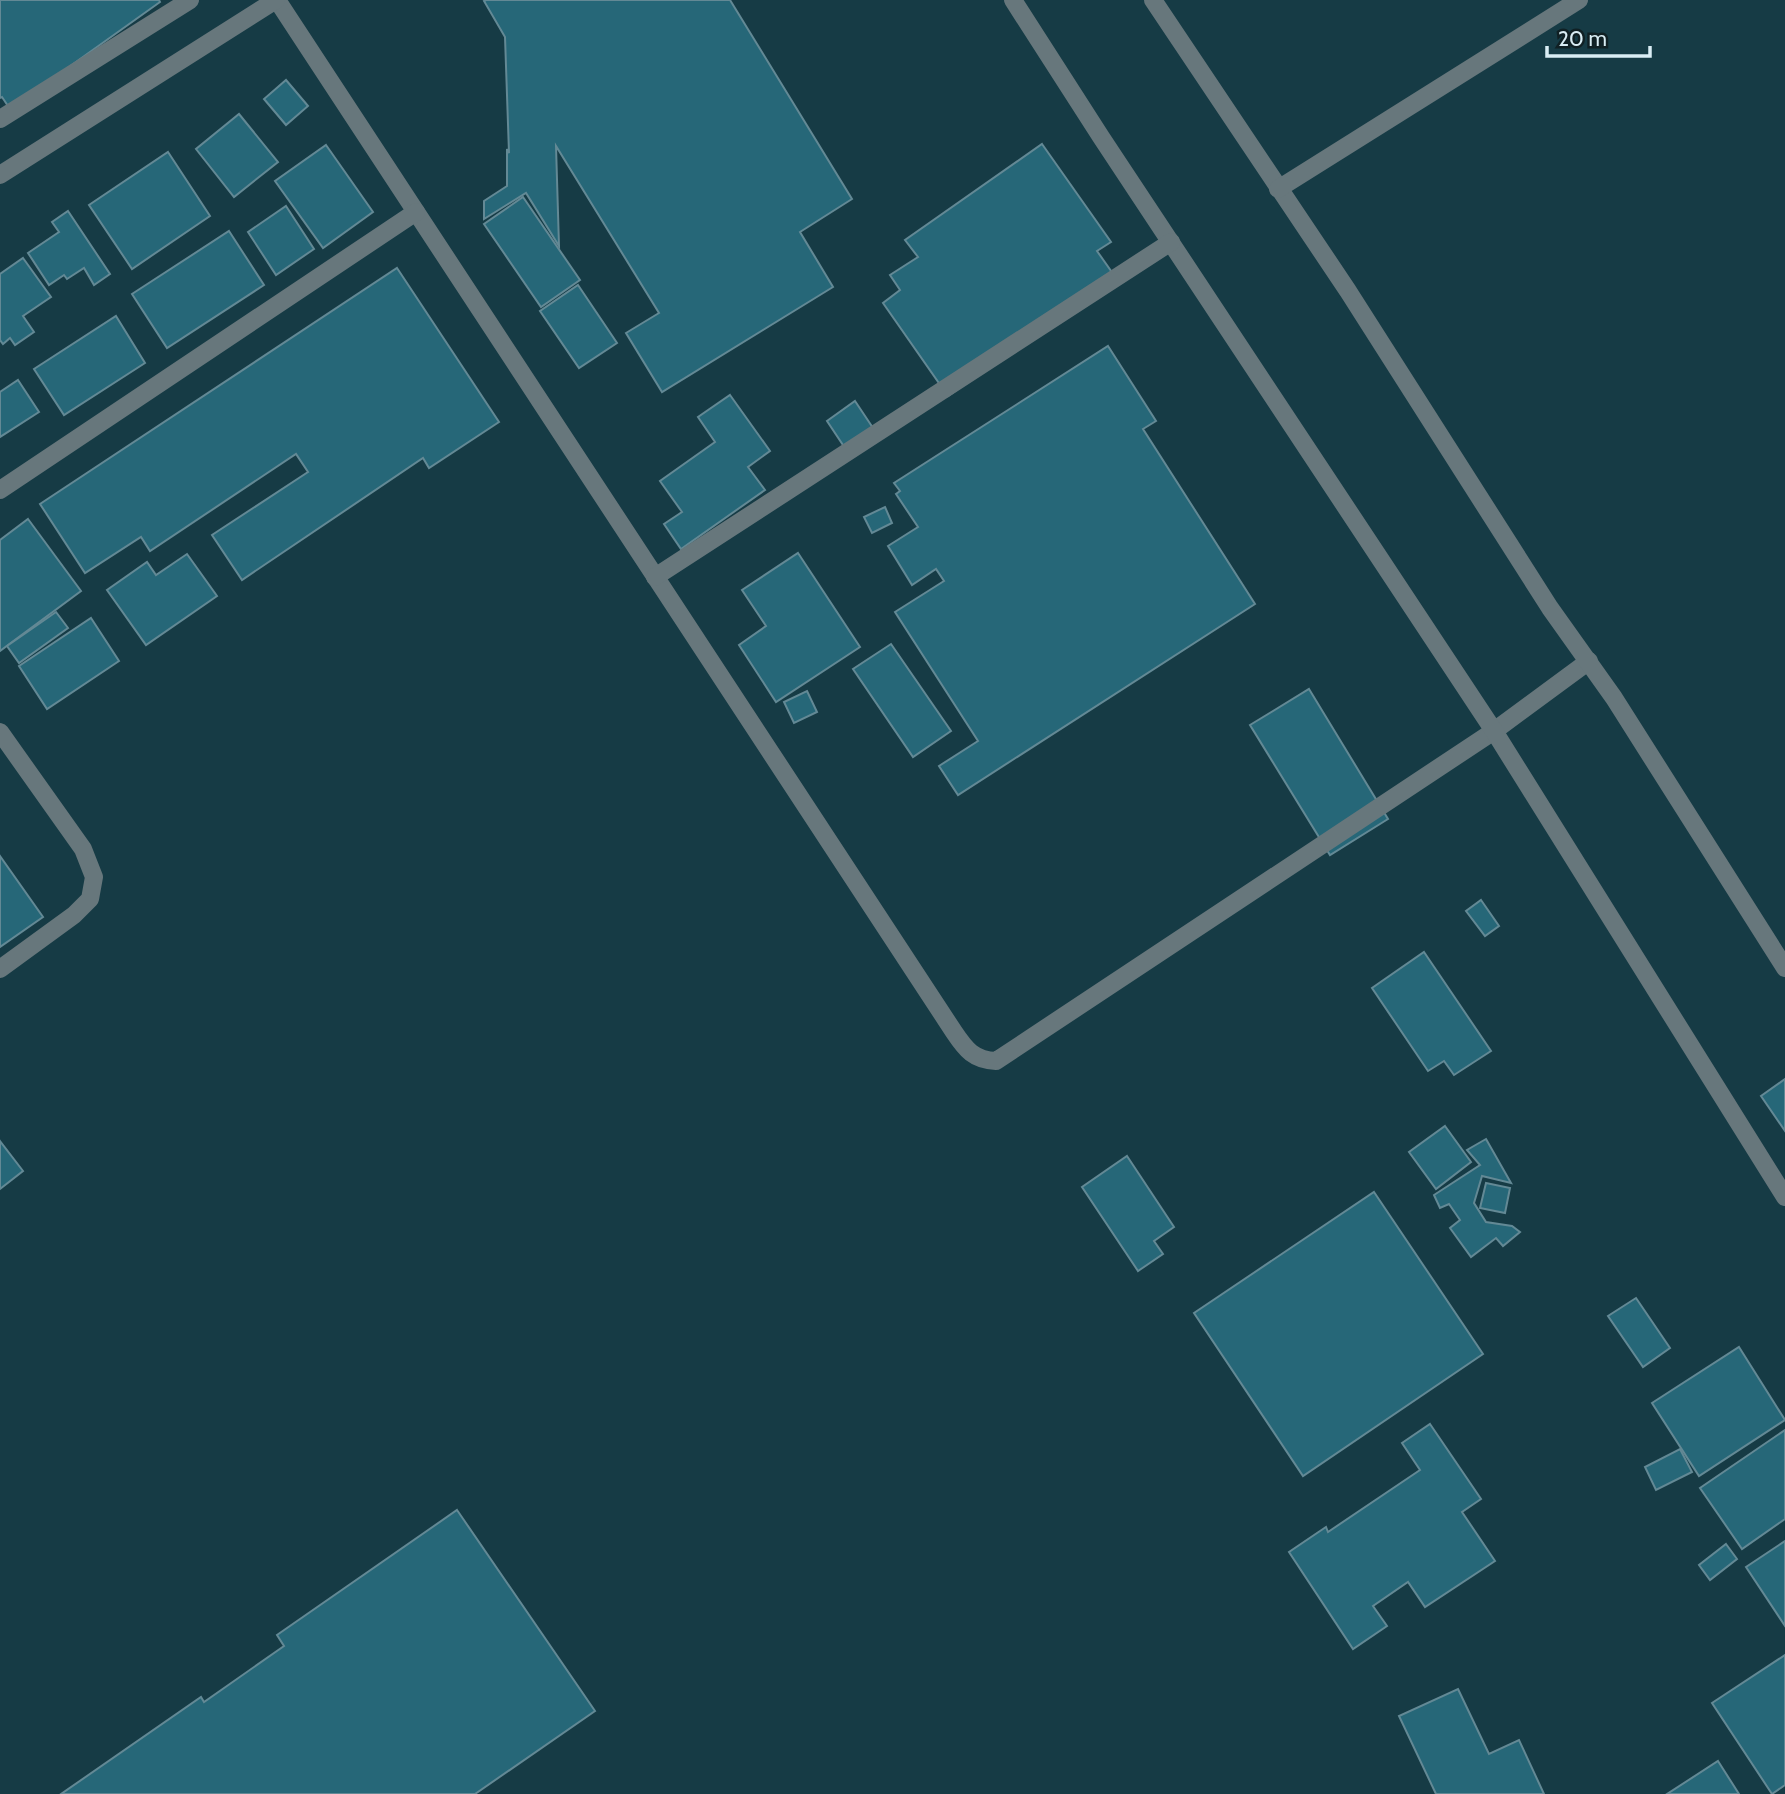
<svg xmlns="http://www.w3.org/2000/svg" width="1785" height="1794" font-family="Cabin,sans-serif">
<rect width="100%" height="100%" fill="#163b45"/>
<!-- building -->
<g fill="#266778" stroke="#638995" stroke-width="2">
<polygon points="0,0 159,0 160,2 10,109 2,97 0,98"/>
<polygon points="486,0 730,0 852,199 800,232 833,287 662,392 626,333 659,313 556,146 559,246 526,193 484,219 484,201 507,186 507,149 509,153 505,37 484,1"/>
<polygon points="286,80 308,106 286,125 264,99"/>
<polygon points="239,114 278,162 234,197 196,149"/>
<polygon points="1042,144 1111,242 1097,251 1116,278 948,396 883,303 900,290 890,275 918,257 905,240"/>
<polygon points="326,145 373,212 323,248 275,181"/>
<polygon points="168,152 210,216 132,269 89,205"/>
<polygon points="523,197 580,280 541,307 484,224"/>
<polygon points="286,206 314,249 276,275 248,232"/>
<polygon points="68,211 110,274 94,285 84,268 67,279 64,275 49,285 28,253 59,232 52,222"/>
<polygon points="229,231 264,285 167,348 132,294"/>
<polygon points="23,258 51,297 23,316 34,332 15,345 10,338 3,344 0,340 0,274"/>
<polygon points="397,268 499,422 429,468 423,458 242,580 212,535 308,472 296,454 150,551 141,537 85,573 40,504"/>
<polygon points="578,285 617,343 579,368 540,311"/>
<polygon points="116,316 145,363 64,415 34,369"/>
<polygon points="1108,346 1156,421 1143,429 1255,604 958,795 939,766 978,741 895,612 944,581 936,569 912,585 888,546 918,527 896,494 900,491 894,483"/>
<polygon points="18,380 39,412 0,437 0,392"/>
<polygon points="730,395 770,451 748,467 765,490 681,549 664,524 682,512 660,481 715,442 698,417"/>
<polygon points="855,401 873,428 845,448 827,421"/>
<polygon points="885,507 892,523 872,533 864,517"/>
<polygon points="28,519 81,591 0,651 0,540"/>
<polygon points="798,553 860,647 776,702 739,645 766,626 742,590"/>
<polygon points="187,554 217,596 146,645 107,590 147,562 156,575"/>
<polygon points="56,612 68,628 19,663 7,646"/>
<polygon points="91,618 119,661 47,709 19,666"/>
<polygon points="891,644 951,731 913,757 853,669"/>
<polygon points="1309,689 1388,819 1330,855 1250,725"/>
<polygon points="807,691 817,712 794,723 784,702"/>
<polygon points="0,856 43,917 0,947"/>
<polygon points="1481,900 1499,926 1485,936 1466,911"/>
<polygon points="1424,952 1491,1051 1454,1075 1444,1061 1428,1071 1372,988"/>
<polygon points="1785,1079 1785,1131 1761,1096"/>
<polygon points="1445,1126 1471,1162 1436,1189 1409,1152"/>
<polygon points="1486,1139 1511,1183 1482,1176 1474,1203 1486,1222 1512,1226 1520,1232 1503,1246 1496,1238 1471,1257 1450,1228 1460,1220 1449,1204 1440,1208 1434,1195 1480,1165 1467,1150"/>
<polygon points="0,1141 23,1171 0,1189"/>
<polygon points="1127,1156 1174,1227 1154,1241 1163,1254 1138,1271 1082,1187"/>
<polygon points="1486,1183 1510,1188 1505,1213 1480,1208"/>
<polygon points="1374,1192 1483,1354 1303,1476 1194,1313"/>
<polygon points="1636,1298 1670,1348 1643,1367 1608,1316"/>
<polygon points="1739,1347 1785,1420 1699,1476 1652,1403"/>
<polygon points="1430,1424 1481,1499 1462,1512 1495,1561 1425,1607 1408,1582 1373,1606 1387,1626 1353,1649 1289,1552 1326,1527 1328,1532 1420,1470 1402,1443"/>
<polygon points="1785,1430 1785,1519 1742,1549 1700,1488"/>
<polygon points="1680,1449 1692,1472 1656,1490 1645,1467"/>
<polygon points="457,1510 595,1711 475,1794 61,1794 201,1697 204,1702 284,1646 277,1635"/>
<polygon points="1785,1541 1785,1626 1746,1567"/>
<polygon points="1726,1544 1737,1559 1710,1580 1699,1565"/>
<polygon points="1785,1655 1785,1785 1772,1794 1712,1703"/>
<polygon points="1458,1689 1489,1754 1519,1740 1544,1794 1436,1794 1399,1716"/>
<polygon points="1718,1761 1739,1794 1667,1794"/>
</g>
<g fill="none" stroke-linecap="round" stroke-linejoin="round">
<!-- minor -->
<g stroke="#67777c" stroke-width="18">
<path d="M277,0L954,1032C966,1050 974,1060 996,1061L1494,731L1589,661"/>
<polyline points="1013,0 1101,137 1494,731 1785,1197"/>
<polyline points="1153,0 1348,291 1550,608 1614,698 1785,968"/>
<polyline points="0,119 190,0"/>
<polyline points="0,175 276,0"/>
<polyline points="1278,189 1579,0"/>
<polyline points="0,490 416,212"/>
<polyline points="655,577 1171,242"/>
<polyline points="0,732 83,849 94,877 90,899 74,915 0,969"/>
</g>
</g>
<!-- scale -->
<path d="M1547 46v10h103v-10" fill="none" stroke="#d9edf4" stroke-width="3.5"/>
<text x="1558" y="46" font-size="21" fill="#d9edf4" stroke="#102024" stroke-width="5" paint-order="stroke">20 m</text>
</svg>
